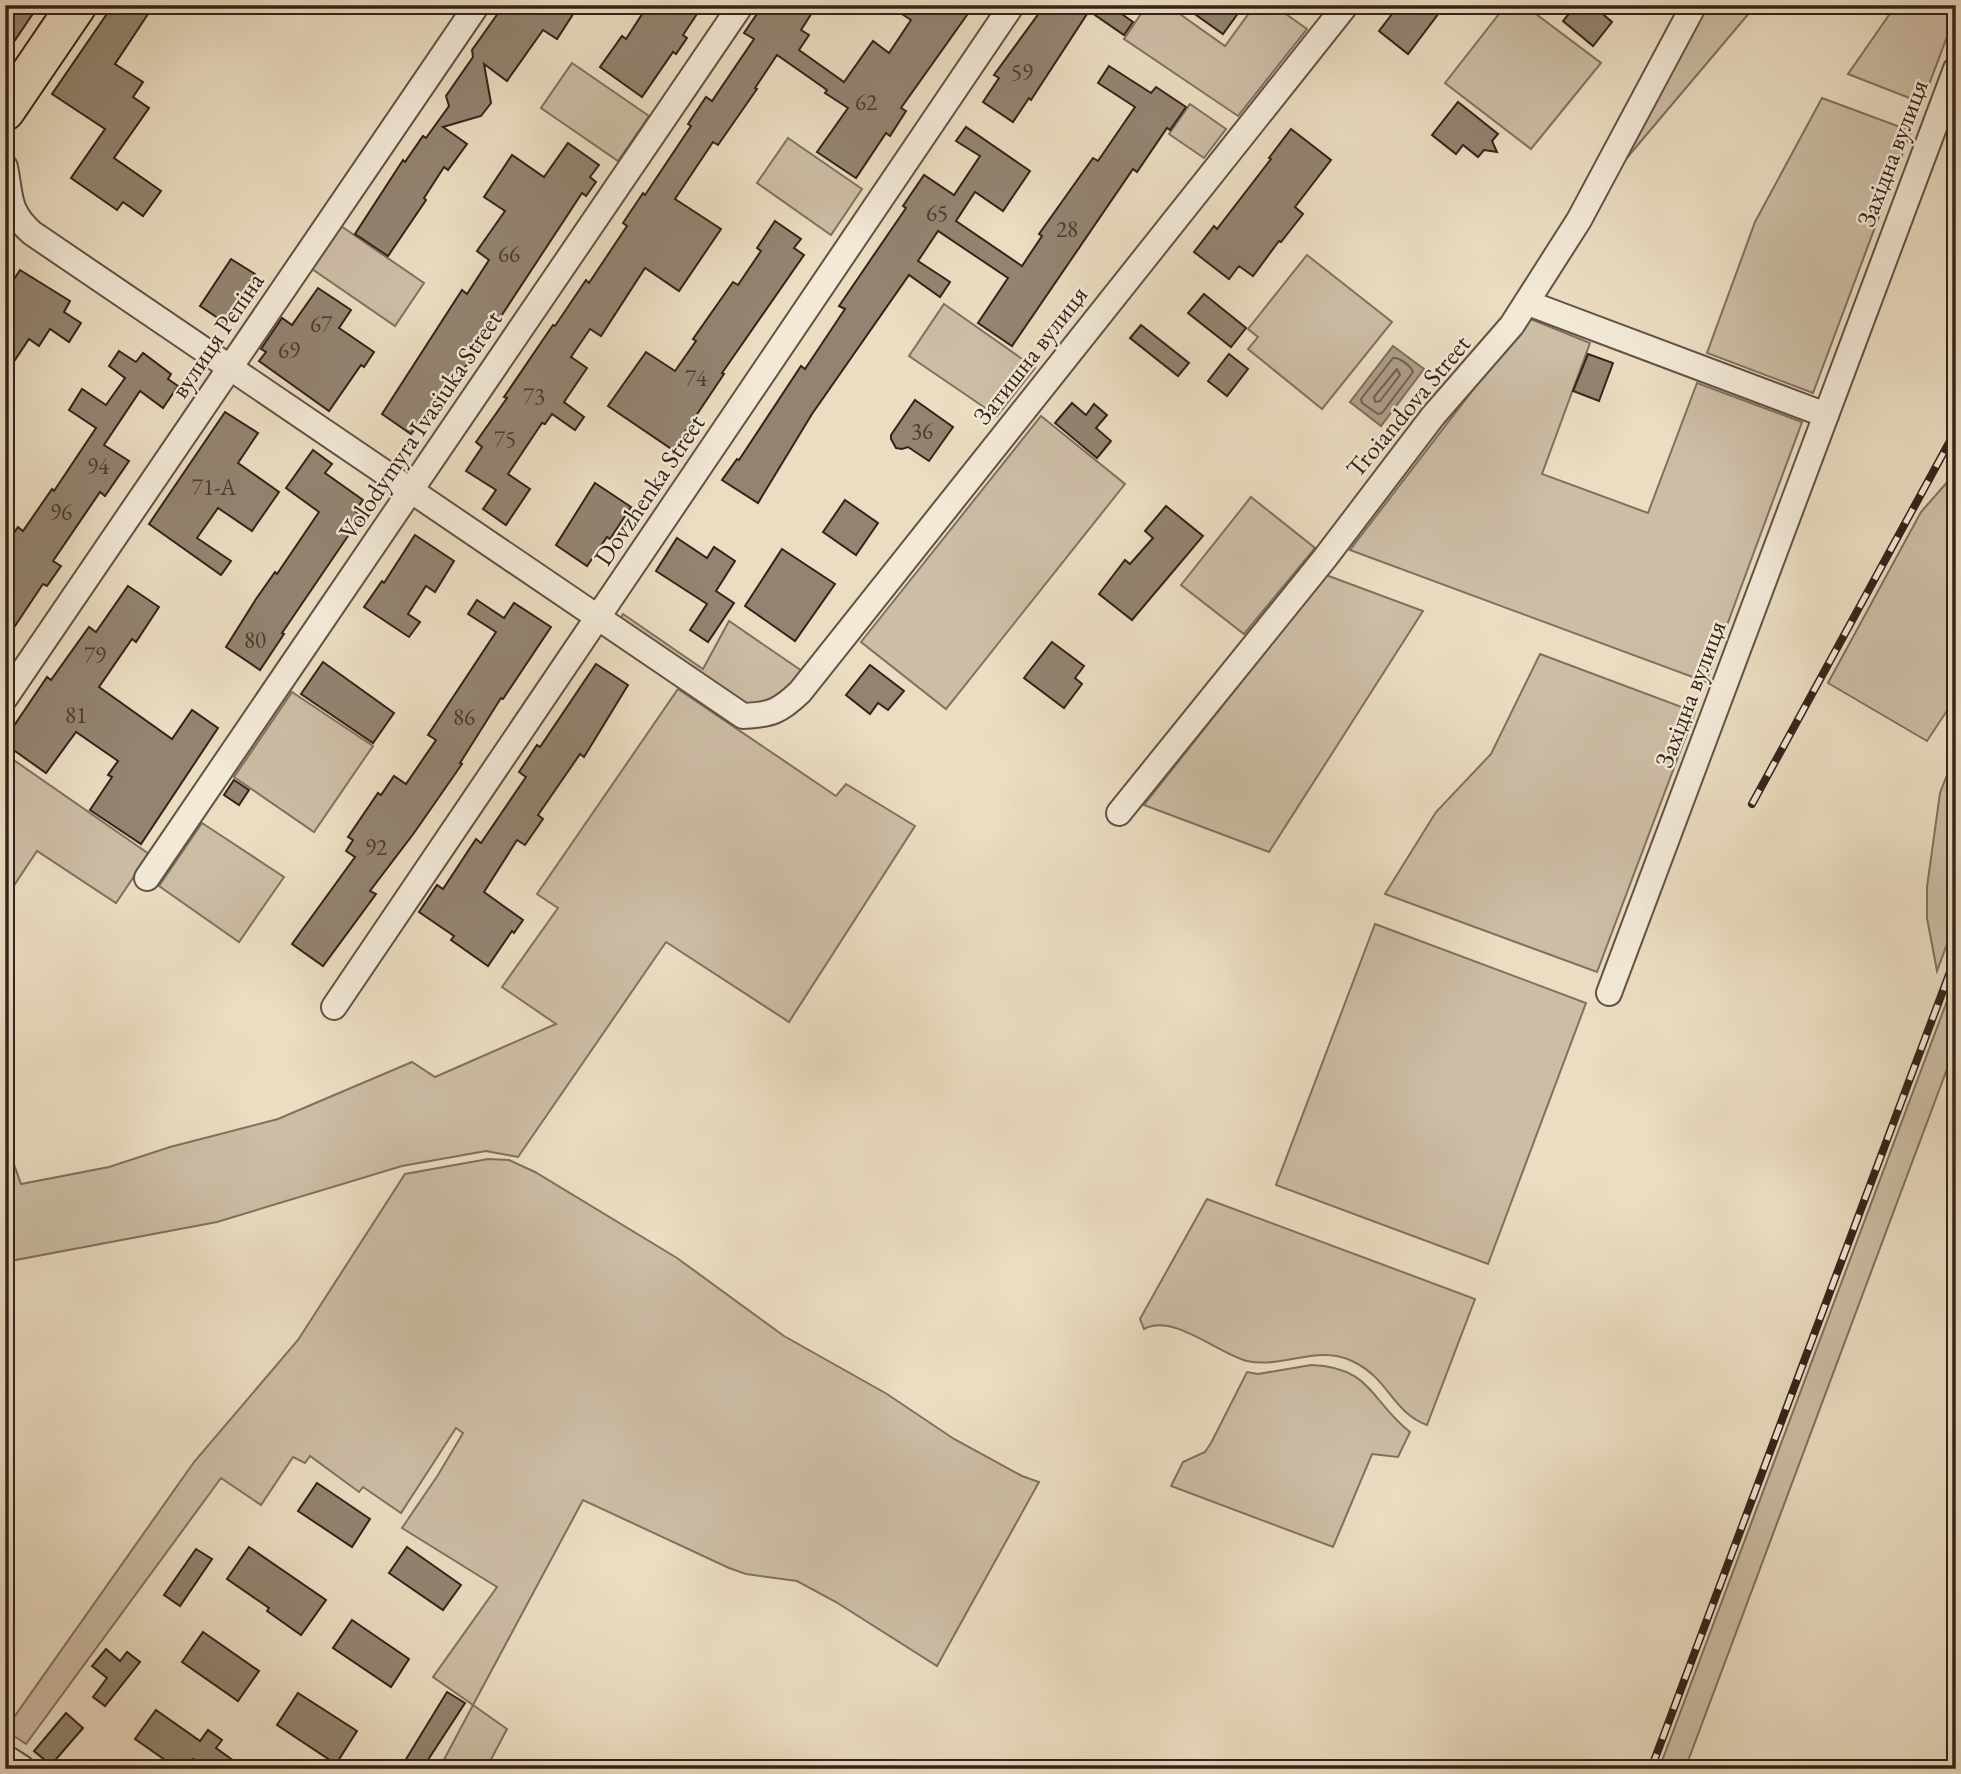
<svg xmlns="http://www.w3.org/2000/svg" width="1961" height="1774" font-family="'EB Garamond',serif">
<rect width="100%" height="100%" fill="#ebddc2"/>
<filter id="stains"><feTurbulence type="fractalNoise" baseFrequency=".00286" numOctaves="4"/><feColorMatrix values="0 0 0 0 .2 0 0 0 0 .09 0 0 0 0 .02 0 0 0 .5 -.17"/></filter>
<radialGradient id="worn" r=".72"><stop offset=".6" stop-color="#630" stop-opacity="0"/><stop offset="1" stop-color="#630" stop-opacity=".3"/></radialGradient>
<!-- green -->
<g fill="#ccbda5" stroke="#807060" stroke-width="2">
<polygon points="1147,5 1167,5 1225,46 1255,5 1273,5 1307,29 1238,116 1124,39"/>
<polygon points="1506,5 1524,5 1601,63 1531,149 1445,83"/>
<polygon points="1705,5 1756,5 1615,172"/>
<polygon points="1896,5 1956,5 1956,13 1922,103 1848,74"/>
<polygon points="572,63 649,116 618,161 541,108"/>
<polygon points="1822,98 1911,131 1813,393 1707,353 1755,222"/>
<polygon points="1190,104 1226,129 1204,158 1169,134"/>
<polygon points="788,138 862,189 831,235 757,183"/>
<polygon points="341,226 424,283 395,326 312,269"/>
<polygon points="1307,255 1392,322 1322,409 1248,349 1258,337 1248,329"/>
<polygon points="944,304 1035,368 997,416 909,356"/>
<polygon points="1528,318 1590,343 1542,474 1648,513 1697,383 1802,422 1706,682 1350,550"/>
<polygon points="1041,416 1125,484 946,709 861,642"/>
<polygon points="1956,472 1956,697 1927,741 1828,683 1921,512"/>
<polygon points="1251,497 1315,548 1244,634 1181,585"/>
<polygon points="1326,575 1423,611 1269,852 1144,805"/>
<polygon points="623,614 703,669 729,621 802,671 777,699 743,706 618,623"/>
<polygon points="1540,654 1695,712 1597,972 1385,894 1436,812 1491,754"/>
<polygon points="678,689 836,796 846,784 915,826 789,1022 666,942 518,1157 486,1151 402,1166 217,1222 5,1262 5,1139 21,1184 109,1167 170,1147 278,1119 412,1062 435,1077 556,1024 502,987 558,908 537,894"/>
<polygon points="292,692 373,746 314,832 234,777"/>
<polygon points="1956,752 1956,920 1937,971 1927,918 1927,887 1940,793"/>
<polygon points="5,754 149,854 116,903 37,851 5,899"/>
<polygon points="202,823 284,877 239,942 159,886"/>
<polygon points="1375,924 1586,1003 1488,1264 1276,1185"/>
<polygon points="1956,977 1956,1045 1685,1769 1659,1769"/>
<polygon points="488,1159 509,1160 535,1172 677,1258 784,1336 887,1394 954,1439 1022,1476 1039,1482 937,1666 836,1602 797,1581 746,1574 729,1568 583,1500 473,1705 507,1729 486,1769 439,1769 473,1705 433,1677 497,1587 402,1528 438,1475 463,1433 456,1428 401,1513 363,1487 359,1492 310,1456 305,1463 293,1457 261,1505 221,1478 26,1744 5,1730 194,1462 298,1340 405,1174"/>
<path d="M1207,1199L1475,1299L1427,1425C1392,1412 1389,1378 1352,1361C1317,1344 1283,1369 1247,1361C1217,1353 1173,1313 1144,1329L1140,1319Z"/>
<path d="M1311,1365C1372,1367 1371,1402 1410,1432L1398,1457L1372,1454L1333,1547L1171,1486L1183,1462L1205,1452L1211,1443L1247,1372L1258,1374Z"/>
</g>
<!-- water -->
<polygon fill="#ad9e89" stroke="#7d6d5d" stroke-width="2" points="1393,346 1424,369 1381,426 1350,402"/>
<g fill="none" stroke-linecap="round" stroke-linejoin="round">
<!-- shore -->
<g stroke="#706052" stroke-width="2">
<path d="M1393,358C1399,357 1411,366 1413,372L1382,413L1378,414L1362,403L1361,399Z"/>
<polygon points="1397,369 1400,375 1380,401 1375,402 1374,397"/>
</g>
</g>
<!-- building -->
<g fill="#938471" stroke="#34231a" stroke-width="2">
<polygon points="5,5 16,5 32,15 5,55"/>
<polygon points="113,5 154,5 115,64 143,82 133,97 149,108 114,158 161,191 143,216 123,202 117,210 71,178 105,129 52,94"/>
<polygon points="504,5 579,5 557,39 543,30 507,81 484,64 491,103 481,116 443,127 467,144 448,170 444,167 424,198 426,200 388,256 355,234 403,160 405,162 423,136 426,138 449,106 446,96 473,57 472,50"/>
<polygon points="648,5 703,5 683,35 687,38 676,54 673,52 642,97 600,67 622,36 626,39"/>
<polygon points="763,5 817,5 801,30 809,35 799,50 844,82 873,41 889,53 911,20 888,5 953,5 967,15 901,108 906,111 890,136 886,133 856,178 817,152 848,108 825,93 827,90 777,55 755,88 757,89 718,145 713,142 675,199 721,229 679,291 645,268 601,336 590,329 571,357 587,368 564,402 584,417 575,430 552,414 545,424 542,423 508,474 530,489 506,525 483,509 496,490 466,471 482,447 476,442 507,398 504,397 553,325 555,326 586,280 589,283 627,226 623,223 643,193 645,195 691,126 688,124 706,97 712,101 754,39 744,33"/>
<polygon points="1045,5 1109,5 1133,22 1124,35 1089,11 1031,100 1029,98 1013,122 983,102 999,78 994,75"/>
<polygon points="1182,5 1244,5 1223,34"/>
<polygon points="1399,5 1445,5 1408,54 1379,31"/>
<polygon points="1576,5 1592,5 1612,22 1593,46 1563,21"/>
<polygon points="1109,66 1151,93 1156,87 1186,107 1170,130 1167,128 1137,172 1133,169 1012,346 978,323 1008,278 938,231 918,261 950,282 940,297 909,275 812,414 758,503 722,480 737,459 739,460 801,366 805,369 845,309 839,306 906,208 903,206 924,175 954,195 980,156 956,141 966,127 1030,171 1003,211 975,192 956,221 1022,266 1042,236 1039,234 1093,158 1098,161 1135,107 1098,83"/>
<polygon points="1458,102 1498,134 1492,141 1497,152 1484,150 1478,157 1463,145 1456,154 1432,135"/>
<polygon points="1291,129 1331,160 1295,207 1303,214 1281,242 1279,241 1253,276 1239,266 1229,279 1194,252 1214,226 1217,229 1271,159 1269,158"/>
<polygon points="568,143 599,165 590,177 596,182 586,196 582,193 494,327 463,370 459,367 431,410 429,409 411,434 382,414 462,290 467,294 489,260 477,251 505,211 484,197 512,155 544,177"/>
<polygon points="775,221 801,239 794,248 804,255 722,373 724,374 673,450 608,406 646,352 675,371 696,341 693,339 733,282 738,285 761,251 757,248"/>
<polygon points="231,259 255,274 224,322 200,306"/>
<polygon points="20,270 70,301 64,312 81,323 69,342 50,329 39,346 29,339 5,375 5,293"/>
<polygon points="318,288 351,310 339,328 374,352 364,367 361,365 329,411 259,361 266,352 261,349 282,318 292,325"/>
<polygon points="1204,294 1246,328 1231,347 1188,313"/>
<polygon points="1141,325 1189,363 1178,376 1130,338"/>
<polygon points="119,351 136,362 143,353 171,374 168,379 178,386 163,408 140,391 104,445 129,461 105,496 100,492 53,561 61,566 47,586 43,584 5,641 5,546 18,527 23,531 52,489 54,491 96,428 69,410 82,389 106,405 125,378 109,366"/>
<polygon points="1229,354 1248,369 1227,396 1208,381"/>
<polygon points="1588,354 1613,363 1599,401 1573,391"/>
<polygon points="915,400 953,427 929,461 908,447 902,449 896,448 891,439 891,435"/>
<polygon points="1072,403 1086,415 1094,404 1107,415 1096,428 1111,441 1097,458 1055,423"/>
<polygon points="225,412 258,433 238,463 279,492 252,531 218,508 197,538 231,561 221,575 149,524"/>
<polygon points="313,450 332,464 325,473 363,500 355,511 364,517 352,535 350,533 282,633 284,634 260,670 226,647 256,599 275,572 277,574 319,512 286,488"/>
<polygon points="595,483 631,507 610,539 607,537 587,566 556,545"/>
<polygon points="845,500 878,523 856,555 823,532"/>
<polygon points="1166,506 1203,536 1132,620 1099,594 1125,560 1130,564 1153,538 1145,531"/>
<polygon points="415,535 454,561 435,592 426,586 408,614 420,622 409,637 364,607 382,581 384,583"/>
<polygon points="677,538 707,558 714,547 735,561 716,591 734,603 708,642 690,630 707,604 656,571"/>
<polygon points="782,549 835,584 795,641 745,606"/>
<polygon points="128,586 159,607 136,642 132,639 99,687 172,739 192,710 218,728 141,844 90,810 112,777 108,775 118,761 76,732 46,773 5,744 5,739 47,677 51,680 89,627 96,632"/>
<polygon points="477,600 504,618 514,603 551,627 503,699 501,698 460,763 462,764 414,833 370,891 376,894 323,966 292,944 355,857 346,851 353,840 348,837 378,793 381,795 394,776 406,784 436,740 428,735 496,632 468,614"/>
<polygon points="1052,642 1084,666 1075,678 1082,684 1064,708 1024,678"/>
<polygon points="323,662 394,713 373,743 301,694"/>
<polygon points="596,664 628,685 584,757 580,754 538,815 543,819 525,845 517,840 484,892 523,920 514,933 512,931 488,966 451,940 454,936 419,912 437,885 443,889 476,839 481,843 526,777 519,772 537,745 540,747"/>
<polygon points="870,665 904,691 888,710 878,703 870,714 846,695"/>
<polygon points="234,780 249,790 239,805 224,795"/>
<polygon points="317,1483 370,1519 352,1547 298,1511"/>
<polygon points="249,1547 326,1600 301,1635 267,1611 269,1608 227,1579"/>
<polygon points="407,1547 461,1585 443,1610 389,1573"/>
<polygon points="196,1549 212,1559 180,1606 164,1595"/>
<polygon points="352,1620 409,1659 391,1687 333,1648"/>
<polygon points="203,1632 259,1671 238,1701 182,1662"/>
<polygon points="106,1649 120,1661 127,1652 140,1662 105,1706 93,1697 107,1678 92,1666"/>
<polygon points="447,1692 465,1703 422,1769 400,1769"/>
<polygon points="298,1693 357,1731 336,1764 277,1725"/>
<polygon points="156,1710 200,1741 208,1730 222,1740 216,1748 245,1769 207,1769 193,1759 186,1769 178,1769 135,1739"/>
<polygon points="66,1713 83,1728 51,1765 34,1751"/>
</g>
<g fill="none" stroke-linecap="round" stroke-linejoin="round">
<defs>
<g id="minor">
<path d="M5,167C11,196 7,211 32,233L743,716C771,715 780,711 800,692L1346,5"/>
<polyline points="1528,303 1826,415"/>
<polyline points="5,698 477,5"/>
<polyline points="1119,813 1325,558 1433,416 1512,325 1579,220 1694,5"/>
<polyline points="147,878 741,5"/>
<polyline points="1609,993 1956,69"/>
<polyline points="334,1007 1012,5"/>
<polyline points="5,1757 22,1768"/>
</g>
<polyline id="trunk" points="5,111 77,5"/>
</defs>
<!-- minor casing -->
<use href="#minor" stroke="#625244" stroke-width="28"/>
<!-- trunk casing -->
<use href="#trunk" stroke="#34231a" stroke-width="42"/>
<!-- minor -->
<use href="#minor" stroke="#f2e9d7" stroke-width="24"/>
<!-- trunk -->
<use href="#trunk" stroke="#ebddc2" stroke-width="38"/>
<defs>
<g id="rail">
<polyline points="1752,804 1956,430"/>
<polyline points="1651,1769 1956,956"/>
</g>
</defs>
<!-- rail casing -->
<use href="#rail" stroke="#34231a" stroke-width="8"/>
<!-- rail -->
<use href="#rail" stroke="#f2e9d7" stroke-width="5" stroke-dasharray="16" stroke-linecap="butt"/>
</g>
<g text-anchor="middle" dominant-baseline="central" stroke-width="5" stroke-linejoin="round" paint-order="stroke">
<!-- number labels -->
<g font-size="23" fill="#4c3b30">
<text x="1022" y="72">59</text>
<text x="866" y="102">62</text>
<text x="937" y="213">65</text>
<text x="1067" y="229">28</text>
<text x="509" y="254">66</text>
<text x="321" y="324">67</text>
<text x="289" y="350">69</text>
<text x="696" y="378">74</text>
<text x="534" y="396">73</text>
<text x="922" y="431">36</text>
<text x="505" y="439">75</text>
<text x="98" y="466">94</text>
<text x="214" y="487">71-А</text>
<text x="61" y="512">96</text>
<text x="255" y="640">80</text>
<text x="95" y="655">79</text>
<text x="76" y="715">81</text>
<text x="464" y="717">86</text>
<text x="376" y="847">92</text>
</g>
<!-- street labels -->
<g font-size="26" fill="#34231a" stroke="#f2e9d7">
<text transform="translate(1892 153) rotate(-69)">Західна вулиця</text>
<text transform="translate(217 335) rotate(-56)">вулиця Рєпіна</text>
<text transform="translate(1030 355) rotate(-52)">Затишна вулиця</text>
<text transform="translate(1408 406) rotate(-50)">Troiandova Street</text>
<text transform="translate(420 425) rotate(-56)">Volodymyra Ivasiuka Street</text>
<text transform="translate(649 490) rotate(-56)">Dovzhenka Street</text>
<text transform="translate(1690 694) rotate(-69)">Західна вулиця</text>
</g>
</g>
<!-- margin -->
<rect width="1961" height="1774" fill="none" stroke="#ebddc2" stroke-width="28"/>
<rect x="7" y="7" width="1947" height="1760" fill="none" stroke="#34231a" stroke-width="3.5"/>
<rect x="14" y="14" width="1933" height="1746" fill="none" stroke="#34231a" stroke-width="2"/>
<rect width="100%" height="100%" filter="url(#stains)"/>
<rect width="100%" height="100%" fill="url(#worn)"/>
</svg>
